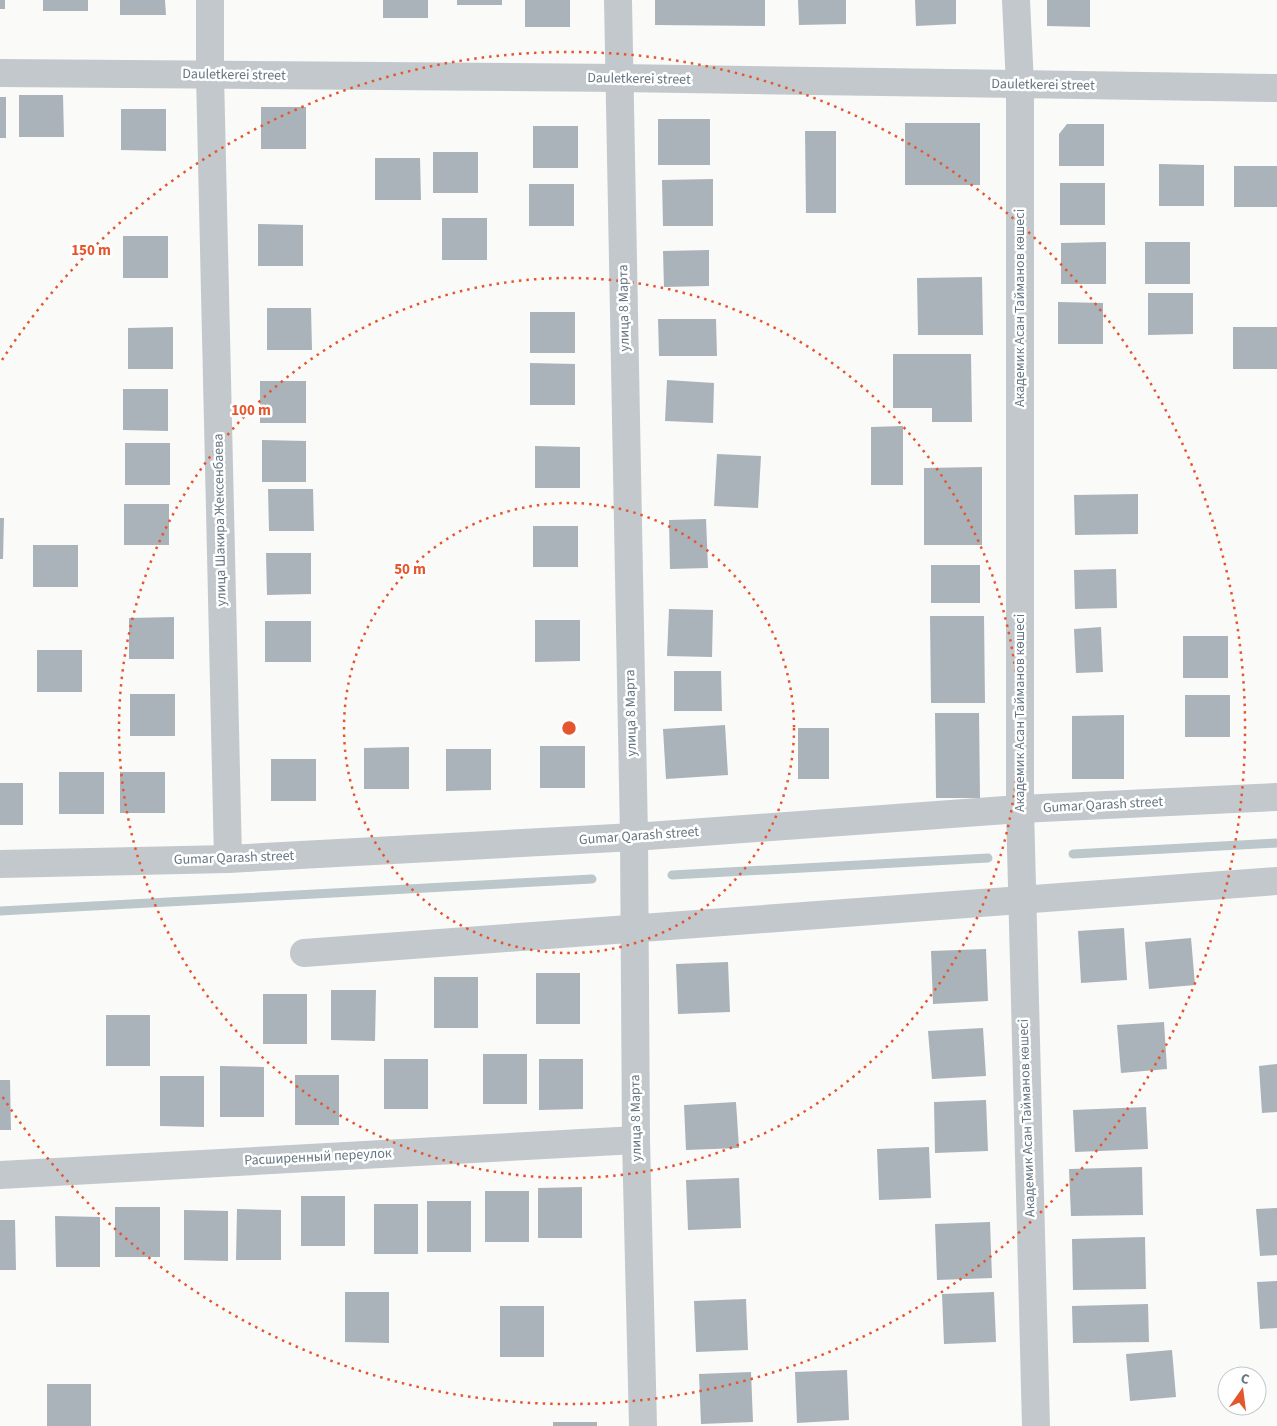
<svg xmlns="http://www.w3.org/2000/svg" width="1277" height="1426" font-family="'Source Sans 3',sans-serif">
<rect width="100%" height="100%" fill="#fafaf8"/>
<g fill="none" stroke-linecap="round" stroke-linejoin="round">
<!-- stream -->
<g stroke="#bbc7cb" stroke-width="9">
<polyline points="1073,854 1277,843"/>
<polyline points="672,875 988,858"/>
<polyline points="0,911 592,879"/>
</g>
</g>
<!-- building -->
<g fill="#aab3b9">
<rect x="0" y="0" width="5" height="9"/>
<rect x="43" y="0" width="45" height="11"/>
<polygon points="120,0 165,0 166,15 120,15"/>
<rect x="383" y="0" width="45" height="18"/>
<rect x="457" y="0" width="45" height="5"/>
<rect x="525" y="0" width="45" height="27"/>
<polygon points="655,0 765,0 765,26 655,25"/>
<polygon points="798,0 846,0 846,24 799,25"/>
<polygon points="915,0 956,0 956,24 916,26"/>
<polygon points="1047,0 1090,0 1090,27 1047,26"/>
<polygon points="19,95 63,95 64,137 19,137"/>
<rect x="0" y="97" width="6" height="41"/>
<rect x="261" y="107" width="45" height="42"/>
<polygon points="121,109 166,109 166,151 121,150"/>
<rect x="658" y="119" width="52" height="46"/>
<rect x="905" y="123" width="75" height="62"/>
<polygon points="1067,124 1104,124 1104,166 1059,166 1059,134"/>
<rect x="533" y="126" width="45" height="42"/>
<polygon points="805,131 836,131 836,213 806,213"/>
<rect x="433" y="152" width="45" height="41"/>
<polygon points="375,158 420,158 421,200 375,200"/>
<polygon points="1159,164 1204,165 1204,206 1159,206"/>
<rect x="1234" y="166" width="43" height="41"/>
<polygon points="713,179 713,226 663,226 662,180"/>
<rect x="1060" y="183" width="45" height="42"/>
<rect x="529" y="184" width="45" height="42"/>
<rect x="442" y="218" width="45" height="42"/>
<polygon points="258,224 303,225 303,266 258,266"/>
<rect x="123" y="236" width="45" height="42"/>
<polygon points="1106,242 1106,284 1061,284 1061,243"/>
<rect x="1145" y="242" width="45" height="42"/>
<polygon points="709,250 709,286 664,287 663,251"/>
<polygon points="982,277 983,335 918,335 917,278"/>
<polygon points="1148,293 1193,293 1193,334 1148,335"/>
<polygon points="1058,302 1103,303 1103,344 1058,344"/>
<polygon points="267,308 311,308 312,350 267,350"/>
<rect x="530" y="312" width="45" height="41"/>
<polygon points="658,319 716,319 717,356 659,356"/>
<polygon points="173,327 173,369 128,369 128,328"/>
<rect x="1233" y="327" width="44" height="42"/>
<polygon points="893,354 971,354 972,422 932,422 932,408 893,408"/>
<polygon points="530,363 575,364 575,405 530,405"/>
<polygon points="667,380 714,383 713,423 665,421"/>
<rect x="260" y="381" width="46" height="42"/>
<polygon points="123,389 168,389 168,431 123,430"/>
<polygon points="903,426 903,485 871,485 871,427"/>
<polygon points="262,440 306,441 306,482 262,482"/>
<rect x="125" y="443" width="45" height="42"/>
<polygon points="535,446 580,447 580,488 535,488"/>
<polygon points="717,454 761,456 758,508 714,506"/>
<polygon points="982,467 982,545 924,545 924,468"/>
<polygon points="268,489 313,489 314,531 269,531"/>
<polygon points="1138,494 1138,534 1075,535 1074,495"/>
<rect x="124" y="504" width="45" height="41"/>
<polygon points="0,518 4,518 3,559 0,559"/>
<polygon points="706,519 708,568 670,569 669,520"/>
<rect x="533" y="526" width="45" height="41"/>
<rect x="33" y="545" width="45" height="42"/>
<polygon points="266,553 311,553 311,594 267,595"/>
<rect x="931" y="565" width="49" height="38"/>
<polygon points="1116,569 1117,608 1075,609 1074,570"/>
<polygon points="669,609 713,610 712,657 667,656"/>
<polygon points="930,616 984,616 985,703 931,703"/>
<polygon points="174,617 174,659 129,659 129,618"/>
<polygon points="535,620 580,620 580,661 535,662"/>
<rect x="265" y="621" width="46" height="41"/>
<polygon points="1101,627 1103,672 1076,673 1074,629"/>
<rect x="1183" y="636" width="45" height="42"/>
<rect x="37" y="650" width="45" height="42"/>
<polygon points="674,671 721,671 722,711 674,711"/>
<rect x="130" y="694" width="45" height="42"/>
<rect x="1185" y="695" width="45" height="42"/>
<polygon points="935,713 979,713 980,798 936,798"/>
<polygon points="1124,715 1124,779 1072,779 1072,716"/>
<polygon points="725,725 728,775 666,779 663,729"/>
<rect x="798" y="728" width="31" height="51"/>
<rect x="540" y="746" width="45" height="42"/>
<polygon points="409,747 409,789 364,789 364,748"/>
<polygon points="446,749 491,749 491,790 446,791"/>
<rect x="271" y="759" width="45" height="42"/>
<rect x="59" y="772" width="45" height="42"/>
<rect x="120" y="772" width="45" height="41"/>
<rect x="0" y="783" width="23" height="42"/>
<polygon points="1124,928 1127,980 1081,983 1078,931"/>
<polygon points="1191,938 1195,985 1149,989 1145,942"/>
<polygon points="986,949 988,1001 933,1004 931,951"/>
<polygon points="728,962 730,1012 678,1014 676,964"/>
<rect x="536" y="973" width="44" height="51"/>
<rect x="434" y="977" width="44" height="51"/>
<polygon points="331,990 376,990 375,1041 331,1040"/>
<rect x="263" y="994" width="44" height="50"/>
<rect x="106" y="1015" width="44" height="51"/>
<polygon points="1164,1022 1167,1069 1121,1073 1117,1025"/>
<polygon points="983,1028 986,1076 932,1079 928,1031"/>
<rect x="483" y="1054" width="44" height="50"/>
<rect x="384" y="1059" width="44" height="50"/>
<polygon points="539,1059 583,1059 583,1109 539,1110"/>
<polygon points="1277,1064 1277,1112 1262,1113 1259,1066"/>
<polygon points="220,1066 264,1067 264,1117 220,1117"/>
<rect x="295" y="1075" width="44" height="50"/>
<polygon points="160,1076 204,1076 204,1127 160,1126"/>
<polygon points="0,1080 10,1080 11,1130 0,1130"/>
<polygon points="986,1100 988,1151 935,1153 934,1102"/>
<polygon points="736,1102 739,1148 686,1150 684,1105"/>
<polygon points="1146,1107 1148,1149 1075,1152 1073,1110"/>
<polygon points="929,1147 931,1198 879,1200 877,1149"/>
<polygon points="1142,1167 1143,1215 1071,1216 1069,1169"/>
<polygon points="739,1178 741,1228 688,1230 686,1180"/>
<polygon points="582,1187 582,1238 538,1238 538,1188"/>
<rect x="485" y="1191" width="44" height="51"/>
<rect x="301" y="1196" width="44" height="50"/>
<rect x="427" y="1201" width="44" height="51"/>
<rect x="374" y="1204" width="44" height="50"/>
<rect x="115" y="1207" width="45" height="50"/>
<polygon points="1277,1208 1277,1255 1260,1256 1256,1209"/>
<polygon points="237,1209 281,1210 281,1260 236,1260"/>
<polygon points="184,1210 228,1211 228,1261 184,1260"/>
<polygon points="55,1216 100,1217 100,1267 56,1267"/>
<polygon points="0,1220 15,1220 16,1270 0,1270"/>
<polygon points="990,1222 992,1278 937,1280 935,1224"/>
<polygon points="1145,1237 1146,1289 1073,1290 1072,1239"/>
<polygon points="1277,1281 1277,1328 1260,1329 1257,1282"/>
<polygon points="345,1292 389,1292 389,1343 345,1342"/>
<polygon points="994,1292 996,1342 944,1344 942,1294"/>
<polygon points="746,1299 748,1350 696,1352 694,1301"/>
<polygon points="1148,1304 1149,1342 1073,1343 1072,1306"/>
<rect x="500" y="1306" width="44" height="51"/>
<polygon points="1172,1350 1176,1397 1130,1401 1126,1354"/>
<polygon points="847,1370 849,1420 797,1423 795,1372"/>
<polygon points="751,1372 753,1422 701,1424 699,1374"/>
<rect x="47" y="1384" width="44" height="42"/>
<rect x="553" y="1422" width="44" height="4"/>
</g>
<g fill="none" stroke-linecap="round" stroke-linejoin="round">
<!-- minor -->
<g stroke="#c3c8cc" stroke-width="28">
<polyline points="210,0 210,74 228,859"/>
<polyline points="618,0 634,837 636,1140 643,1426"/>
<polyline points="1016,0 1020,85 1020,809 1036,1426"/>
<polyline points="0,73 620,78 1277,88"/>
<polyline points="0,864 228,859 634,837 1020,809 1277,797"/>
<polyline points="304,953 1277,881"/>
<polyline points="0,1175 636,1140"/>
</g>
</g>
<!-- distance rings -->
<g fill="none" stroke="#e4572e" stroke-width="2.5" stroke-dasharray="2.5 5">
<circle cx="569" cy="728" r="225"/>
<circle cx="569" cy="728" r="450"/>
<path d="M2 360A676 676 0 1 1 2 1096"/>
</g>
<g text-anchor="middle" dominant-baseline="central" stroke-width="5" stroke-linejoin="round" paint-order="stroke">
<!-- street labels -->
<g font-size="14" fill="#657683" stroke="#fff">
<text transform="translate(234 75) rotate(1)">Dauletkerei street</text>
<text transform="translate(639 79) rotate(1)">Dauletkerei street</text>
<text transform="translate(1043 85) rotate(1)">Dauletkerei street</text>
<text transform="translate(624 308) rotate(-91)">улица 8 Марта</text>
<text transform="translate(1020 308) rotate(-90)">Академик Асан Тайманов көшесі</text>
<text transform="translate(220 520) rotate(-91)">улица Шакира Жексенбаева</text>
<text transform="translate(631 713) rotate(-91)">улица 8 Марта</text>
<text transform="translate(1020 713) rotate(-90)">Академик Асан Тайманов көшесі</text>
<text transform="translate(1103 805) rotate(-3)">Gumar Qarash street</text>
<text transform="translate(639 836) rotate(-4)">Gumar Qarash street</text>
<text transform="translate(234 858) rotate(-2)">Gumar Qarash street</text>
<text transform="translate(636 1118) rotate(-91)">улица 8 Марта</text>
<text transform="translate(1027 1118) rotate(-92)">Академик Асан Тайманов көшесі</text>
<text transform="translate(318 1157) rotate(-3)">Расширенный переулок</text>
</g>
</g>
<circle cx="569" cy="728" r="8" fill="#e4572e" stroke="#fff" stroke-width="2.5"/>
<g font-size="15" text-anchor="middle" font-weight="bold" fill="#e4572e" stroke="#fff" stroke-width="5" stroke-linejoin="round" paint-order="stroke">
<text x="91" y="255">150 m</text>
<text x="251" y="415">100 m</text>
<text x="410" y="574">50 m</text>
</g>
<!-- north arrow -->
<g transform="translate(1242 1391) rotate(14)"><circle r="24" fill="#ffffff" stroke="#c1c8cd"/>
<path d="M0-4L9 19L0 12L-9 19Z" fill="#e4572e"/>
<text y="-8" font-size="14" font-weight="bold" text-anchor="middle" fill="#657683">С</text>
</g>
</svg>
